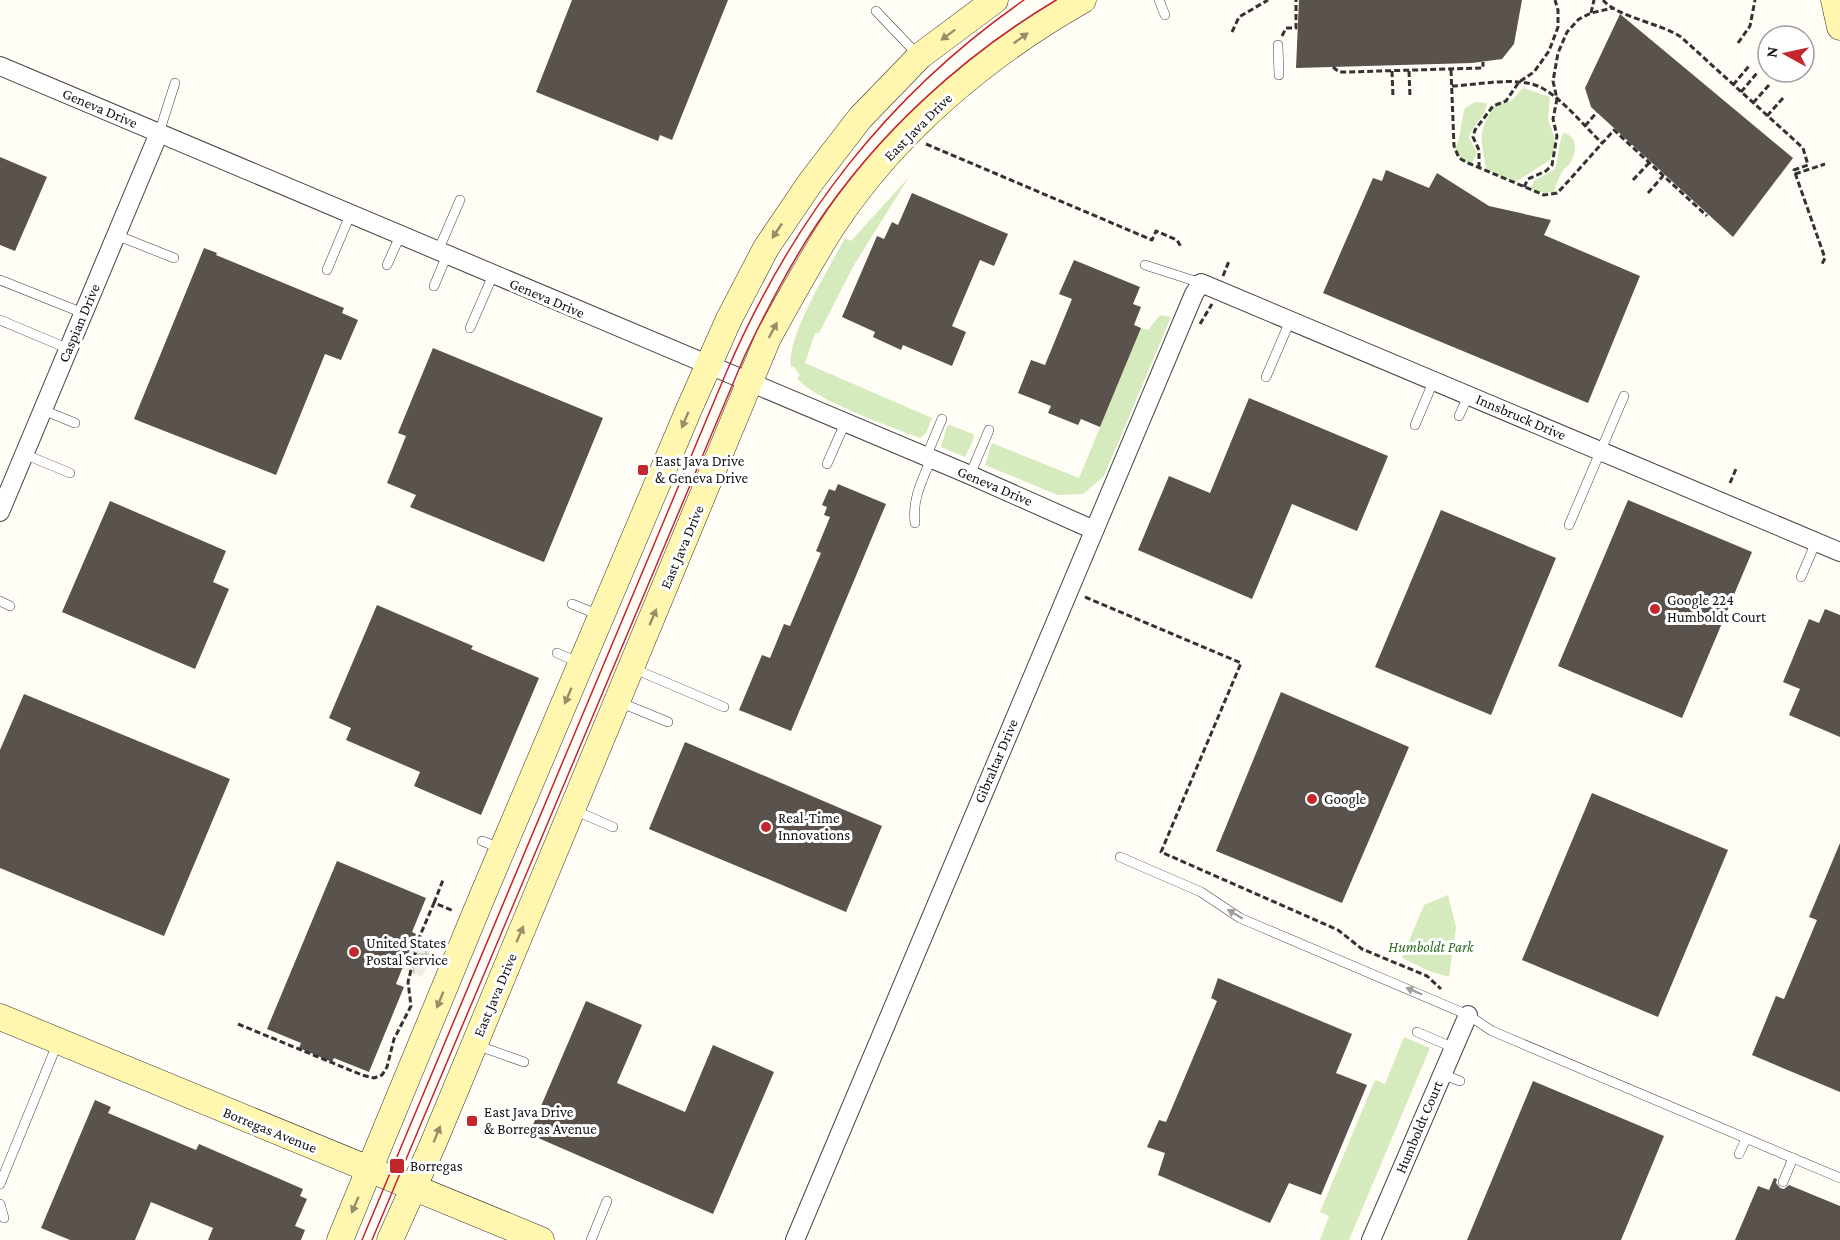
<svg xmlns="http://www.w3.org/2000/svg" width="1840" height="1240" font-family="'Crimson Pro',serif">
<defs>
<pattern id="plaza-grid" width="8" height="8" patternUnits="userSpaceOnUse" patternTransform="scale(1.5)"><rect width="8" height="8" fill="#f1ede2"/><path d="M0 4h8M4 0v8" fill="none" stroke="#cecac1"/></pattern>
</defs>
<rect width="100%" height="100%" fill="#fffdf5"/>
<!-- grass -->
<g fill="#d5ebbd">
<path d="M1523,88L1550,97L1548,118L1556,143L1550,160L1514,183L1486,169C1480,135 1478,131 1497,102L1511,101Z"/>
<path d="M1475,102L1487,103C1486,116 1474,123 1469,137L1477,153L1472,163L1462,161L1455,149C1462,136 1460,122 1465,108Z"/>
<path d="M1563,133C1578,135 1577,153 1570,163C1568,166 1565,168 1563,170C1559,177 1556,185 1554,192L1544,193L1530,189L1534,181L1555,169C1559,157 1558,145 1563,133Z"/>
<path d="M909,177L854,265L819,333H815L805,363L932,418L926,433L920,438C890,426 815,401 797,378L800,375L794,367H791C786,336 830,267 845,238L851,241Z"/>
<polygon points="1160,315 1171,317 1104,476 1083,494 1058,495 985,465 992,443 1079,478 1141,328 1148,330"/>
<polygon points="950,425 973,434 974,438 965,457 941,447 947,426"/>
<polygon points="1448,895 1456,927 1449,977 1429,971 1402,958 1424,905"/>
<polygon points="1404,1037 1430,1048 1349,1240 1320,1240 1329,1216 1320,1212 1374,1082 1376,1080 1385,1084"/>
</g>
<!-- plaza -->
<polygon fill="url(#plaza-grid)" points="415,937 435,945 422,977 402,969"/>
<!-- building -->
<g fill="#5a524d">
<polygon points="572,0 728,0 672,140 660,135 658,141 536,92"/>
<polygon points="1299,0 1522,0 1514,44 1502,59 1472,63 1296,68"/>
<polygon points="1620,14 1793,158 1733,237 1591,107 1585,88"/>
<polygon points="0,157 47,177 15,251 0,245"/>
<polygon points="1386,170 1429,188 1437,173 1489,206 1551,220 1544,235 1640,276 1588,403 1323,293 1373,178 1382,181"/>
<polygon points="912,193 1008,234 994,266 980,260 952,326 966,332 952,366 903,345 901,350 873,337 875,332 842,317 877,236 884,239 892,222 898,225"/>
<polygon points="204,248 217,253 216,255 344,308 342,313 358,320 341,360 325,354 276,475 134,419"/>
<polygon points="1074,260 1140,287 1133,304 1141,307 1134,325 1141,328 1100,427 1081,419 1078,425 1048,413 1051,406 1018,393 1031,360 1045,365 1072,299 1059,294"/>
<polygon points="433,348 603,418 544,562 410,507 416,495 387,483 406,436 398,433"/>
<polygon points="1249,398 1388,456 1357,531 1292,504 1252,599 1138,550 1169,476 1210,493"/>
<polygon points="838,484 886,504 791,731 739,710 762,655 770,658 784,624 790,626 821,553 816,551 830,517 824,515 827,507 822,505 829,489 835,491"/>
<polygon points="1628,500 1752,552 1682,718 1558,666"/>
<polygon points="110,501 226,551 213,582 229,589 195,669 62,612"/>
<polygon points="1441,510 1556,558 1491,715 1375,667"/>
<polygon points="377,605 473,646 471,649 539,678 481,815 414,786 420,772 346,740 351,728 329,718"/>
<polygon points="1825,609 1840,615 1840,737 1789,715 1800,689 1783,682 1809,619 1819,623"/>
<polygon points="1281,692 1409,747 1342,903 1216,851"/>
<polygon points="24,694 230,779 164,936 0,868 0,750"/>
<polygon points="685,742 882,826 846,912 649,829"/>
<polygon points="1592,793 1728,850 1658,1017 1522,960"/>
<polygon points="1840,843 1840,1092 1752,1055 1776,996 1784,999 1817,920 1809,917"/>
<polygon points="337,861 426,898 412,932 416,934 396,984 404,987 369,1072 334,1058 332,1062 299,1048 301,1043 267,1029"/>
<polygon points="1218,978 1352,1034 1336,1073 1367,1085 1321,1195 1289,1183 1270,1223 1158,1175 1165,1153 1147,1147 1159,1120 1166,1122 1217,1001 1211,998"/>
<polygon points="586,1001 642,1025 617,1083 685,1112 713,1045 774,1072 713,1214 529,1134"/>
<polygon points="1533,1081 1664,1136 1621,1240 1467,1240"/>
<polygon points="95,1100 111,1107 108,1113 196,1150 199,1144 303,1189 300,1196 307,1199 295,1226 305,1230 301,1240 208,1240 213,1228 151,1202 135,1240 70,1240 41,1228"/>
<polygon points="1774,1178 1777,1179 1776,1183 1780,1188 1784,1189 1789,1185 1840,1206 1840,1240 1735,1240 1758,1186 1769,1190"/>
</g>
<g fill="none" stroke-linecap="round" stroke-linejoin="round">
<defs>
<g id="lane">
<polyline points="1159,0 1165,15"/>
<polyline points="876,11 918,55"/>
<polyline points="1278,45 1279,75"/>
<polyline points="159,133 175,83"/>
<polyline points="116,235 174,258"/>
<polyline points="438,251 460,200"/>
<polyline points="387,265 400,236"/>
<polyline points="1145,265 1201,283"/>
<polyline points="327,270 350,215"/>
<polyline points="0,280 83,313"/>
<polyline points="434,286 447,255"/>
<polyline points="0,320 69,349"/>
<polyline points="470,328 493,275"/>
<polyline points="1266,377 1290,321"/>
<polyline points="43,410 75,423"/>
<polyline points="1459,416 1469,394"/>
<polyline points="1415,425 1434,380"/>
<polyline points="24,454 70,473"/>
<polyline points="926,457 942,419"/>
<polyline points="827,464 845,423"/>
<polyline points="970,475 989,430"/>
<path d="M915,523C912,499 922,481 931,459"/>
<polyline points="1569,525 1624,396"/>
<polyline points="1801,577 1816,542"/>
<polyline points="0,601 10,606"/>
<polyline points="572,604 599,615"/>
<polyline points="557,653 580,663"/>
<polyline points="632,668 724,707"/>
<polyline points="619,702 668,722"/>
<polyline points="574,810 613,827"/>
<polyline points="482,841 500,848"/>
<polyline points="1120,857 1201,892 1240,918 1468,1015 1492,1031 1840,1178"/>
<polyline points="1417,1032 1454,1048"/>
<polyline points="476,1045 524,1062"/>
<polyline points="1442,1074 1460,1081"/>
<polyline points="1739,1154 1746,1139"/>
<polyline points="1783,1182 1793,1158"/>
<polyline points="0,1184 58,1042"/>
<polyline points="0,1204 4,1218"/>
<polyline points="591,1240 607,1201"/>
</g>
<g id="street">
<polyline points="0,66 970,475 1094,530"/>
<polyline points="0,512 159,133"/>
<polyline points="795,1240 1194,294 1201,283 1840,552"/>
<polyline points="1371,1240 1468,1015"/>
</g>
<g id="secondary">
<polyline points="1834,0 1840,27"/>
<polyline points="0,1017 541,1240"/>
<polyline points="340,1240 482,897 689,409 729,319 766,248 810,183 860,118 920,56 995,0"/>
<path d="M390,1240L433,1144L768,338C789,300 810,261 834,224C896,131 986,55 1083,0"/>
</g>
</defs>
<!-- lane casing -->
<use href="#lane" stroke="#444" stroke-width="10"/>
<!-- street casing -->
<use href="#street" stroke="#444" stroke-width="20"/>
<!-- secondary casing -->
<use href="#secondary" stroke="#333" stroke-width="27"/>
<!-- path -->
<g stroke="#333" stroke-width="3" stroke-dasharray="6 3" stroke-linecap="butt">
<path d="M1603,0C1617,17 1660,23 1681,37L1803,148L1808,165L1794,170L1825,258L1821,266"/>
<polyline points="1591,13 1594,0"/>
<polyline points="1232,32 1239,17 1268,0"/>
<polyline points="1282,36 1286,28 1296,28 1296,0"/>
<polyline points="1738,43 1750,26 1755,0"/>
<polyline points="1333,67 1339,72 1346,72 1483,68 1483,62"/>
<polyline points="1451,70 1454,146 1459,158 1468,163 1544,195 1557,193 1563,187 1614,130 1707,216"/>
<polyline points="1392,71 1393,98"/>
<polyline points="1409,71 1410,97"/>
<polyline points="1733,85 1749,66"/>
<path d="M1452,86C1477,85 1517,76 1540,87C1561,97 1584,126 1602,143"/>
<polyline points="1741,92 1757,73"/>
<polyline points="1753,103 1770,84"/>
<polyline points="1767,116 1784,97"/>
<polyline points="1585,126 1597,112"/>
<polyline points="926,144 1152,240 1156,231 1177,240 1181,247"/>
<polyline points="1479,168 1479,150 1473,137 1475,130 1493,106 1506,101 1519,82 1534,72 1549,51 1558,27 1558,10 1555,0"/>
<polyline points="1795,174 1825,164"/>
<polyline points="1633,180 1649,163"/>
<polyline points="1524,187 1528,179 1546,171 1552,165 1557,136 1553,119 1557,99 1553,81 1558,53 1567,32 1579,19 1591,13 1613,8"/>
<polyline points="1648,193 1663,176"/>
<polyline points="1223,276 1229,261"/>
<polyline points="1200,324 1212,304"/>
<polyline points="1730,483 1736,469"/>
<polyline points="1085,597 1241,663 1161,852 1338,930 1362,949 1427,976 1441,989"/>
<polyline points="434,903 443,880"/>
<polyline points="238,1024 362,1075 374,1078 382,1075 387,1067 394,1039 411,1006 408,982 419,938 434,903 454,911"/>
</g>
<!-- lane -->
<use href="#lane" stroke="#fff" stroke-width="9"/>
<!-- street -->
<use href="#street" stroke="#fff" stroke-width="18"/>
<!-- secondary -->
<use href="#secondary" stroke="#fff6b0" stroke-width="26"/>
<!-- tram -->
<g stroke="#c4262e" stroke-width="1.5">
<path d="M362,1240L726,373C792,220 886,96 1024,0"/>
<path d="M372,1240L745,355C766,311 788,268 815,227C876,135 961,57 1056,0"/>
</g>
</g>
<!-- one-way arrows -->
<defs><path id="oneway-solid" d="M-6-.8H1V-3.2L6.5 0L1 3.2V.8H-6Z" transform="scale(1.5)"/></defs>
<g fill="#948f68">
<use href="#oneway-solid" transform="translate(948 35) rotate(143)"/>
<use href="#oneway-solid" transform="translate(1021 38) rotate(-36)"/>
<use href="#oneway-solid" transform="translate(777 231) rotate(124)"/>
<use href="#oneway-solid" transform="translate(773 330) rotate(-62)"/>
<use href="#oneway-solid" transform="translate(685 420) rotate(113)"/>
<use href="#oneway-solid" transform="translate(653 617) rotate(-67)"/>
<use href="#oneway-solid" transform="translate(568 696) rotate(113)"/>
<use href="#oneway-solid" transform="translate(520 934) rotate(-67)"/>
<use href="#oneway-solid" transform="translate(440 1000) rotate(112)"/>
<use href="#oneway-solid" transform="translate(437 1134) rotate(-68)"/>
<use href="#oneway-solid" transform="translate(355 1205) rotate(113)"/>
</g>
<g fill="#a0a0a0">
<use href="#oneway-solid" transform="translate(1235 914) rotate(-149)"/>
<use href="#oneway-solid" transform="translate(1414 991) rotate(-157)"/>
</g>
<!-- markers -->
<g fill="#c4262e" stroke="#fff" stroke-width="2">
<rect x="637" y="464" width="12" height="12" rx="3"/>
<circle cx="1655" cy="609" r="6"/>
<circle cx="1312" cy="799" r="6"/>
<circle cx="766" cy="827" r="6"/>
<circle cx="354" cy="952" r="6"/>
<rect x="466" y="1115" width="12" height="12" rx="3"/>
<rect x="389" y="1158" width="16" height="16" rx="3"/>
</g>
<g text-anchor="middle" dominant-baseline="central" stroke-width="6" stroke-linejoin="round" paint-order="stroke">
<!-- street labels -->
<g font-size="15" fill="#111" stroke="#fff">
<text transform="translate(100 108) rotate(23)">Geneva Drive</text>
<text transform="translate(918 127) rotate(-45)">East Java Drive</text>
<text transform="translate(547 298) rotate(23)">Geneva Drive</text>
<text transform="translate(79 323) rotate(-67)">Caspian Drive</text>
<text transform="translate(1521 417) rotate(23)">Innsbruck Drive</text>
<text transform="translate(995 486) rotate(23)">Geneva Drive</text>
<text transform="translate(682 547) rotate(-67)">East Java Drive</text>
<text transform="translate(996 761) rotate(-67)">Gibraltar Drive</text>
<text transform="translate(495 995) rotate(-67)">East Java Drive</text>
<text transform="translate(1419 1127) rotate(-67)">Humboldt Court</text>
<text transform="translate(270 1130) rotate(22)">Borregas Avenue</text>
</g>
<!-- poi labels -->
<g font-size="15" fill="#111" stroke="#fff" text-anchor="start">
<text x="655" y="461">East Java Drive<tspan x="655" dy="17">&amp; Geneva Drive</tspan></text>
<text x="1667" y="600">Google 224<tspan x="1667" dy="17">Humboldt Court</tspan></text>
<text x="1324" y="799">Google</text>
<text x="778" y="818">Real-Time<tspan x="778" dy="17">Innovations</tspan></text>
<text x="366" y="943">United States<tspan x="366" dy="17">Postal Service</tspan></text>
<text x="484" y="1112">East Java Drive<tspan x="484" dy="17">&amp; Borregas Avenue</tspan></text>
<text x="410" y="1166">Borregas</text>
</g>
<!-- park labels -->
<g font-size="15" font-style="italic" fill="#2f6b1f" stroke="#fff">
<text x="1431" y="947">Humboldt Park</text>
</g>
</g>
<!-- north arrow -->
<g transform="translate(1786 54) rotate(278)"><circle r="28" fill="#ffffff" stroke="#a0a0a0" stroke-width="1.5"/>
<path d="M0-4.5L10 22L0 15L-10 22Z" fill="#c4262e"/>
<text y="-9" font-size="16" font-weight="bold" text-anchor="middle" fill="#111111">N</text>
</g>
</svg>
